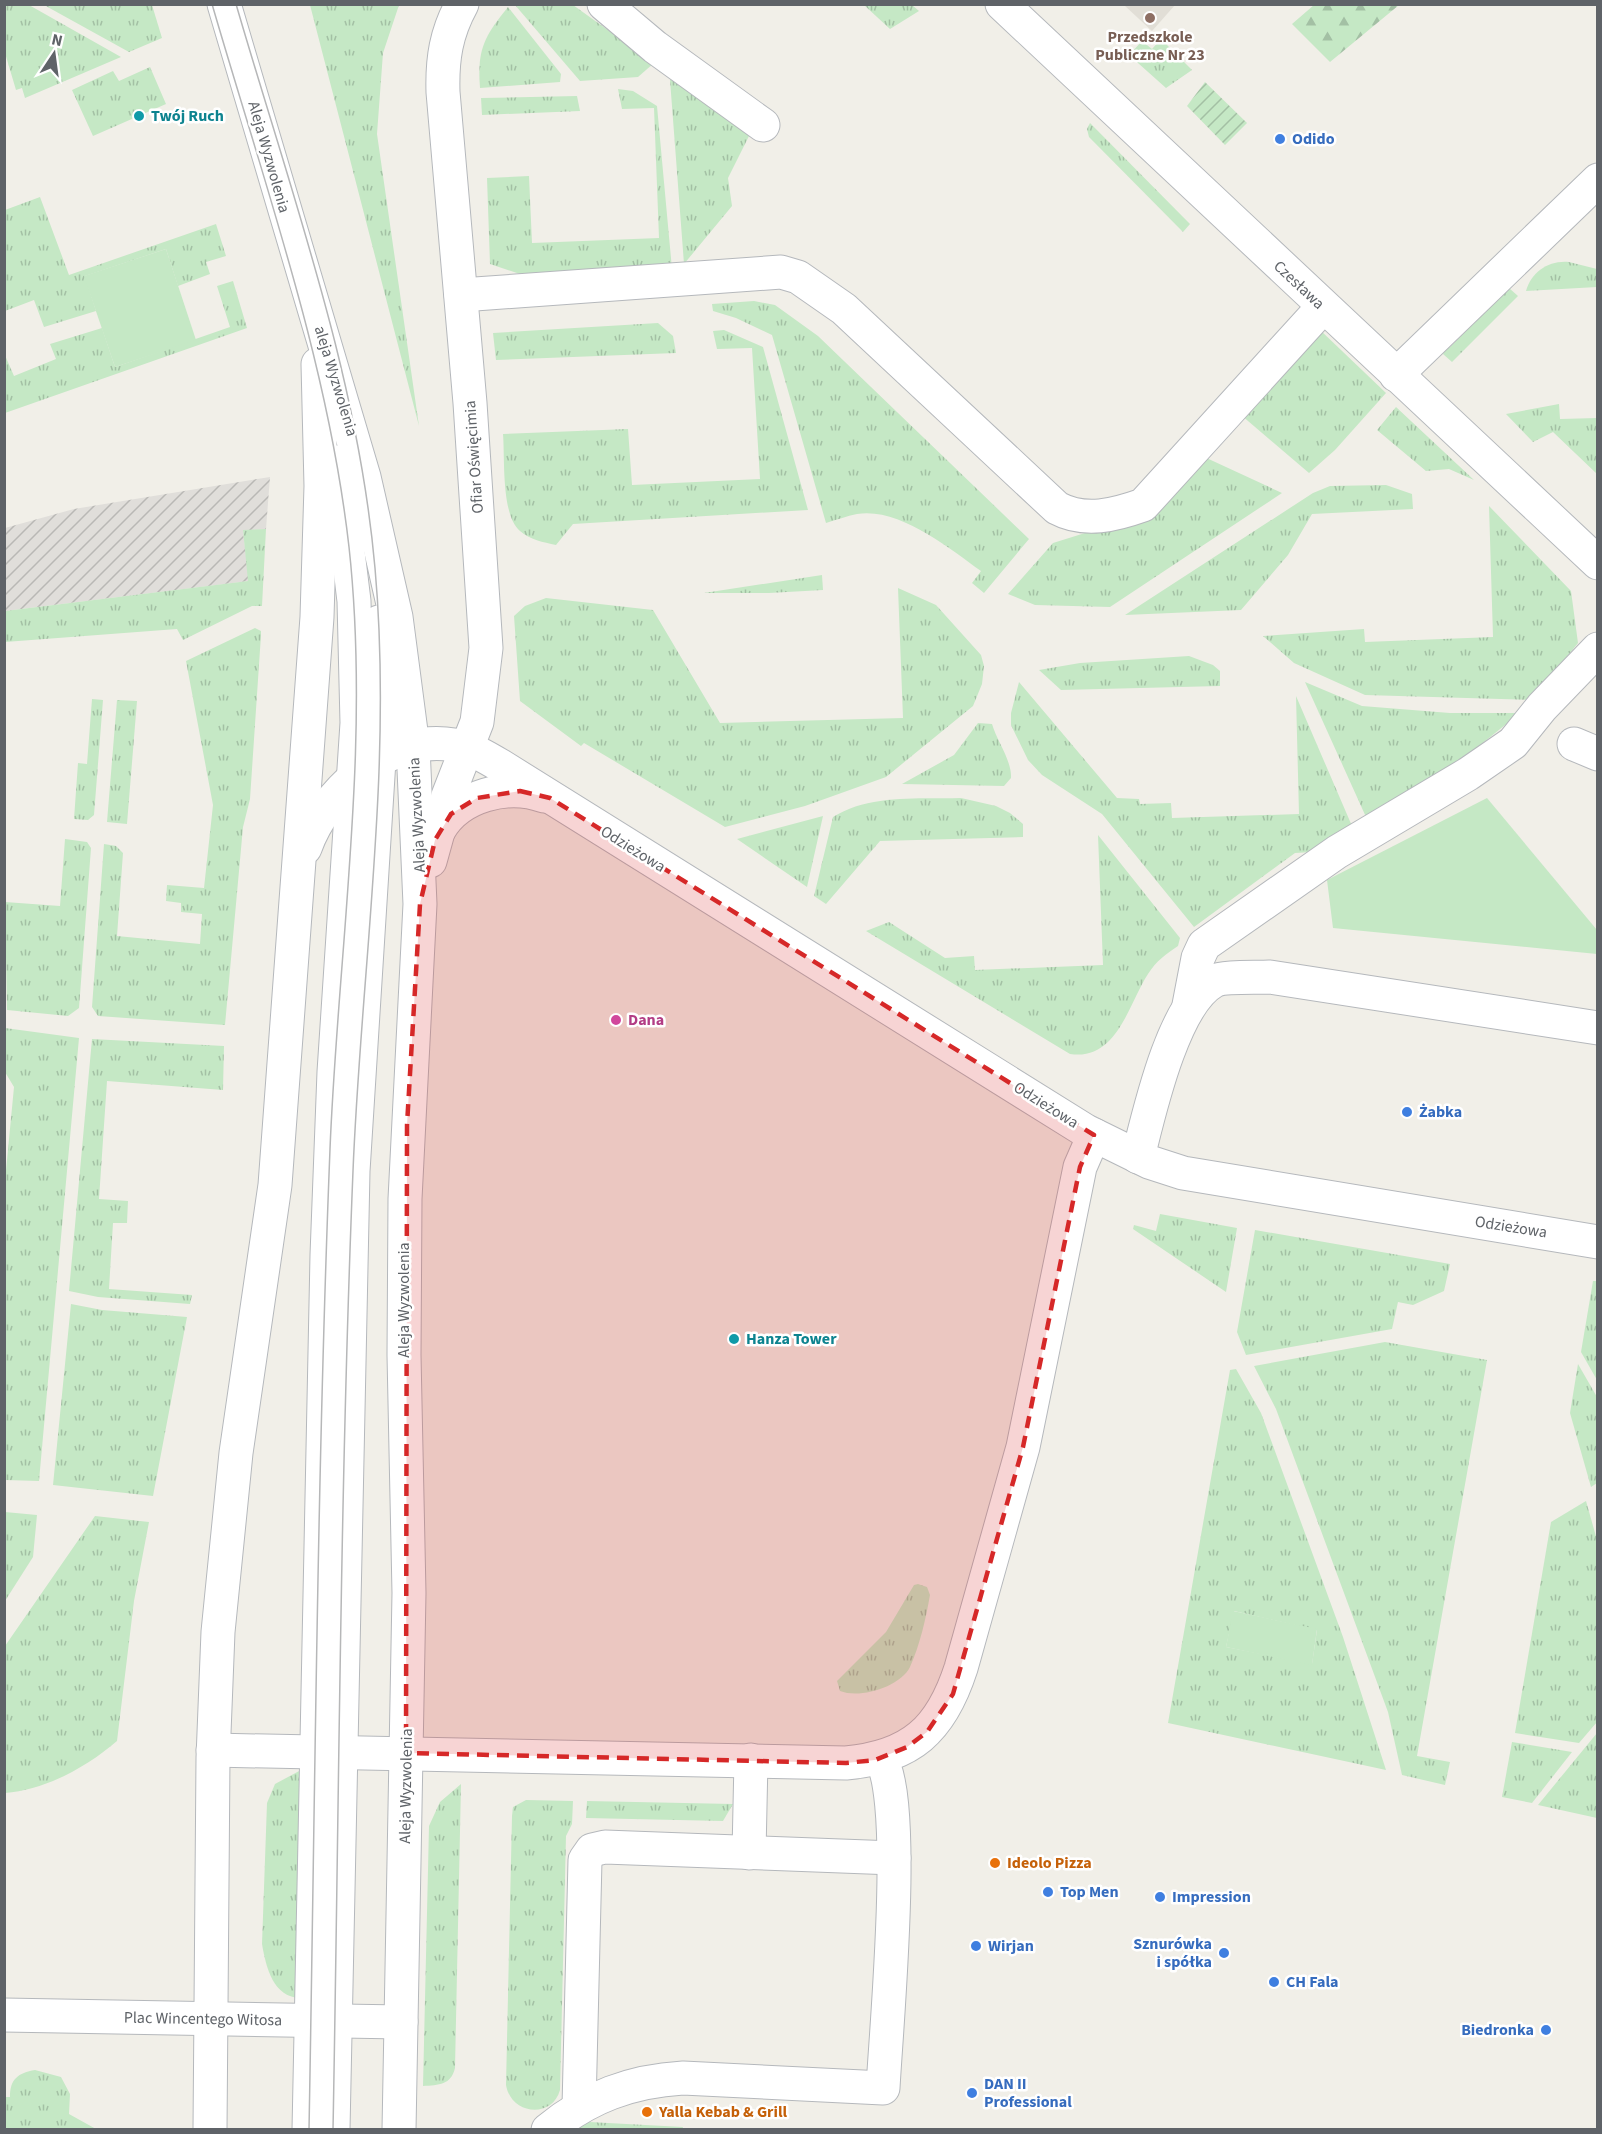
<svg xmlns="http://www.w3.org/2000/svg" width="1602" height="2134" font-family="'Source Sans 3',sans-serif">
<defs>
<pattern id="industrial-furrows" width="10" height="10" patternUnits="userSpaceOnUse" patternTransform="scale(1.5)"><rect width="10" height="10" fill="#e0deda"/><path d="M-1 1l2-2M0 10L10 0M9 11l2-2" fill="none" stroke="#b9b8b5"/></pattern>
<pattern id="grass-tufts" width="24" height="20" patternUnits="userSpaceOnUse" patternTransform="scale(1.5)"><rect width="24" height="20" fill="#c5e8c5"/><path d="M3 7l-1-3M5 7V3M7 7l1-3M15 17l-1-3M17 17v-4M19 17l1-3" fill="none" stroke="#a3c0a4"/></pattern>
<pattern id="forest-firs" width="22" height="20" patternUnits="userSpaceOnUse" patternTransform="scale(1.5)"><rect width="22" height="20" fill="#c5e8c5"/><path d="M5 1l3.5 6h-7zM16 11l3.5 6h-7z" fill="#a3c0a4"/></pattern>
<pattern id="garden-furrows" width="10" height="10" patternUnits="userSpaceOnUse" patternTransform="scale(1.5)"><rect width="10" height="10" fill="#c5e8c5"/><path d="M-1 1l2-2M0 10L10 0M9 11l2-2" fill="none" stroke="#a3c0a4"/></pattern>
</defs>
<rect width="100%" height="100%" fill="#f1efe8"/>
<!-- industrial -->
<polygon fill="url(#industrial-furrows)" points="270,477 266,529 243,531 249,581 5,611 5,528 74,509"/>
<!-- education -->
<polygon fill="#e1ded6" points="1124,5 1175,5 1152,31"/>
<!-- grass -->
<g fill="url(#grass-tufts)" fill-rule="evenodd">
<polygon points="29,4 29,5 121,57 25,98 22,88 16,90 5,53 4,5"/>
<polygon points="44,5 152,5 162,38 129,52"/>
<polygon points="310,5 399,5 383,53 377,134 419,426"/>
<polygon points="515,5 573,5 654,63 638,77 580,81"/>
<polygon points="864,5 912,5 919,11 890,29"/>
<path d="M508,7L561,74L560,82L480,88C477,49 484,37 508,7Z"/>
<polygon points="1161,39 1192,70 1166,88 1129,55 1142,41 1152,49"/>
<polygon points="150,67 166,104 93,136 72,90 113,71 119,81"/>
<polygon points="674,77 752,130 728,178 732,206 684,264 670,80"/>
<polygon points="618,89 633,91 657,106 672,269 526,276 490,264 487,178 529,176 532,243 659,238 654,108 622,109"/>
<polygon points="577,96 580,111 482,115 481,98"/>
<polygon points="1090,123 1190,224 1183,232 1089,137 1087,129"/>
<polygon points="40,197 69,275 216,224 226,256 206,262 210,274 178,286 166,249 85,276 96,311 44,327 34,300 5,311 5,210"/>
<path d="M1569,262L1597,269V287L1526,291C1531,272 1549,260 1569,262Z"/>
<polygon points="233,281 247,328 5,413 4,353 14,376 56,359 50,344 102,328 115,367 230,327 217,286"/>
<polygon points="1509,288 1518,296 1452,362 1443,354 1445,349 1450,347"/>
<path d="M754,301L775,305L818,336L1029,539L984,593L972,583L981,571C949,548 899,507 857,514C847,516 836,520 826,523L772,335L736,318L713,311L712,304Z"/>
<polygon points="658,323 673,336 676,353 496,360 493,333"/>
<polygon points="1319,329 1386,393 1335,450 1309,473 1241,415"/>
<path d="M724,330L763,347L808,510L573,524L556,545C543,542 530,540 520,531C501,515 505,459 503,434L628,429L632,485L760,479L752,348L717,349L713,331Z"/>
<polygon points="1559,404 1560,419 1597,418 1597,474 1553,432 1533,442 1506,414"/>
<polygon points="1396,407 1474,480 1449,469 1426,471 1377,430"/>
<polygon points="1200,455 1282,493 1110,607 1035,605 1008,594 1053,543 1101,528"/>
<polygon points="1386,485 1412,494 1413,509 1312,514 1288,555 1241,610 1125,615 1313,493 1330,486"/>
<polygon points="1489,506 1571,591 1578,643 1532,700 1365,695 1294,663 1263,636 1364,629 1365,642 1493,637"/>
<polygon points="266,529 262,606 252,606 183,640 177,629 5,642 5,611 248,581 243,530"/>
<polygon points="822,575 823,590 769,593 704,593"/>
<polygon points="898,588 936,605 981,655 984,666 982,684 973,706 886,777 805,806 725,827 584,743 581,746 520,701 514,616 525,606 546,598 653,610 720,723 903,718"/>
<polygon points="255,628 261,631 261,635 250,799 243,827 225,1025 98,1016 92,1007 104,844 116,846 123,853 117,936 200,944 202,914 181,912 181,903 166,901 167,885 204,888 213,805 186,661"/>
<polygon points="1189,656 1213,665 1220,671 1220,686 1061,690 1039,670 1080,663"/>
<polygon points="1019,682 1117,798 1139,799 1140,804 1171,803 1172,818 1299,814 1296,696 1352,826 1312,852 1295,853 1194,927 1102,814 1042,775 1028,760 1011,725 1011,713"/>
<polygon points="1305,682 1362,706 1450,713 1520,713 1464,758 1366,817"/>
<polygon points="92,699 103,700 94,815 88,820 74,819 78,763 87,764"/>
<polygon points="117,700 137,701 127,824 107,822"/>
<path d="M978,723L992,724C997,741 1012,761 1011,778L1004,786L902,784L954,755Z"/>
<path d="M961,798L996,806L1010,813L1023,824V837L880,841L826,904L814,896L833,817C869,794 919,799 961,798Z"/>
<polygon points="823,816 807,887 737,839"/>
<path d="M1098,835L1180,938L1178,946C1166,954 1156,961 1148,974C1128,1005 1117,1061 1070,1054L866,931L889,922L945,958L974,956L975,970L1103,965Z"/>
<polygon points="65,839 87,842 91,848 79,1008 68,1016 7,1010 5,902 60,906"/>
<polygon points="5,1028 79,1038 39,1481 5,1480 4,1191 14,1087 5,1072"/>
<polygon points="92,1039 224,1046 223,1090 107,1081 99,1199 128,1201 127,1223 113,1223 109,1289 192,1295 190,1304 98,1297 69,1291"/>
<polygon points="1160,1214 1237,1228 1226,1292 1133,1229 1134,1225 1156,1231"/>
<polygon points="1255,1230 1450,1264 1444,1291 1413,1305 1398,1302 1392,1329 1246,1355 1237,1332"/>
<polygon points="1593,1281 1598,1281 1597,1380 1581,1352"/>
<polygon points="71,1304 102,1310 187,1317 153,1496 53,1485"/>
<polygon points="1385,1342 1487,1360 1417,1756 1450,1762 1445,1785 1402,1775 1388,1712 1276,1409 1254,1366"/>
<polygon points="1578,1364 1597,1397 1597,1483 1591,1487 1570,1413"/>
<path d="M1236,1369L1261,1413L1343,1637L1386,1770L1168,1723L1230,1370ZM1234,1611L1317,1630L1312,1664L1226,1647Z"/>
<polygon points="1586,1501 1597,1540 1597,1722 1579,1743 1515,1733 1551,1522"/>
<polygon points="5,1512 37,1515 33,1557 5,1601"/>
<path d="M95,1516L149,1522L134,1601L117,1741C87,1767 45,1790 5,1793V1646Z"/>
<path d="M918,1584L927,1587L930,1595C926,1618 920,1645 910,1667C900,1687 860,1699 840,1691L837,1681L886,1632L914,1585Z"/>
<polygon points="1597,1733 1597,1818 1538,1805"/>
<polygon points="1512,1742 1572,1752 1532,1803 1502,1797"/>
<path d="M301,1770V1998C273,1998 266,1967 262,1944L267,1803L275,1784Z"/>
<path d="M461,1784L455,2068C451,2085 439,2085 423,2086L429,1826L440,1802Z"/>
<path d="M526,1800L573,1801L572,1824L566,1836L560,2090C552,2119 511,2115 506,2085L512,1816L513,1807Z"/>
<polygon points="587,1801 733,1804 723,1821 586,1818"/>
<path d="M35,2070L61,2077L70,2094L69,2114L96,2129H5V2097H10C10,2079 18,2073 35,2070Z"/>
<polygon points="589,2122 683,2127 682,2130 576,2129"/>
</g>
<!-- forest -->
<polygon fill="url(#forest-firs)" points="1314,5 1314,4 1399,5 1330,62 1292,24"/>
<!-- park -->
<g fill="#c5e8c5">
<polygon points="166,249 196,340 115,367 84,276"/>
<polygon points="1487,798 1597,930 1597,954 1333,928 1327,880"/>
<polygon points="1233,1611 1317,1629 1312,1665 1226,1647"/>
</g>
<!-- garden -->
<polygon fill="url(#garden-furrows)" points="1205,82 1247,123 1225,145 1187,106"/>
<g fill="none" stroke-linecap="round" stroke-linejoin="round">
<defs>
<g id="minor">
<polyline points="224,4 364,477 396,617 413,747 420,904 405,1199 404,1355 409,1593 399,2130"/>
<polyline points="604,4 655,47 763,125"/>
<polyline points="1002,4 1598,563"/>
<path d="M461,295L781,272L798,277L844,309L1057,508C1085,523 1115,515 1143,505L1323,307"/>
<polyline points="1396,375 1598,180"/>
<polyline points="1574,744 1598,754"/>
<path d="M439,830C459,795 508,783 544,796"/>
<path d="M305,848C325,791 390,733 454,745C471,748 486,757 501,766L1086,1131L1149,1162L1183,1173L1598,1242"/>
<path d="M430,861L448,796L477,722L486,648L470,403L443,92C442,59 446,33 462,4"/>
<polyline points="1189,1005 1198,958 1204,945 1337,852 1468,774 1513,743 1542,707 1598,649"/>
<path d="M1138,1157C1149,1113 1173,1004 1214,981C1224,976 1257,978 1270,977L1598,1028"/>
<path d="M213,1750L846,1763C911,1757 941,1730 961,1668L1023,1447L1080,1167L1094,1135"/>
<polyline points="749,1853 751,1760"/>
<polyline points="4,2015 401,2022"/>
<polyline points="579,2107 585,1860 592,1850 605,1847 894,1858"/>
<polyline points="210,2130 213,1758 218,1632 236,1453 275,1185 317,617 321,486 318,364"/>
<polyline points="309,2130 327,1255 334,1072 357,723 354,601 337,462"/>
<polyline points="333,2130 353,1171 379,760 379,622"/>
<path d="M548,2130C588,2097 631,2081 683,2078L883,2088C886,2029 908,1797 880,1758"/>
</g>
</defs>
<!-- minor casing -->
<use href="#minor" stroke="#b5b8bc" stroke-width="35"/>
<!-- minor -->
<use href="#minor" stroke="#fff" stroke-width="33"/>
<!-- tram -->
<g stroke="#b6b7b8" stroke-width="1.5">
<path d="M212,4C264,183 328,362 349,547C371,747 338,949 330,1149C317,1476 315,1803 309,2130"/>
<path d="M236,4C290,190 358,375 375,568C393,769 361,970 353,1171C340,1490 339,1810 333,2130"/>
</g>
</g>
<!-- marked area -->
<path fill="#d62828" fill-opacity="0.2" stroke="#d62828" stroke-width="4.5" stroke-dasharray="12 8" stroke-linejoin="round" d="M520,791L550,798L1094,1135L1080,1167L1023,1447L953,1694L927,1732L907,1747L875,1760L846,1763L406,1753L407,1125L420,904L435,840L451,814L477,798Z"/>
<!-- markers -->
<circle fill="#8d6e63" stroke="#fff" stroke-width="2" cx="1150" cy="18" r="6"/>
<g fill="#0f9aa8" stroke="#fff" stroke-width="2">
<circle cx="139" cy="116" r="6"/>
<circle cx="734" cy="1339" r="6"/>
</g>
<g fill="#3f7fe0" stroke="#fff" stroke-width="2">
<circle cx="1280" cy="139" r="6"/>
<circle cx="1407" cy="1112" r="6"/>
<circle cx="1048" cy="1892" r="6"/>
<circle cx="1160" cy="1897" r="6"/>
<circle cx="976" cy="1946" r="6"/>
<circle cx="1224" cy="1953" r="6"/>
<circle cx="1274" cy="1982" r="6"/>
<circle cx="1546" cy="2030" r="6"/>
<circle cx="972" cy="2093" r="6"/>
</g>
<circle fill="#d1479c" stroke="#fff" stroke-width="2" cx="616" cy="1020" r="6"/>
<g fill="#e8710a" stroke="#fff" stroke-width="2">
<circle cx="995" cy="1863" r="6"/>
<circle cx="647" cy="2112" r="6"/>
</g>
<g text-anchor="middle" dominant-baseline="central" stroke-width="5" stroke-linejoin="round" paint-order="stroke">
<!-- education labels -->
<g font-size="16" font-weight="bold" fill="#785e54" stroke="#fff">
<text x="1150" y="37">Przedszkole<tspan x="1150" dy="18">Publiczne Nr 23</tspan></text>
</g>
<!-- culture labels -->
<g font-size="16" font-weight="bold" fill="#0d838f" stroke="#fff" text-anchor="start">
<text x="151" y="116">Twój Ruch</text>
<text x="746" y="1339">Hanza Tower</text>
</g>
<!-- shop labels -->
<g font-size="16" font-weight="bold" fill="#366cbe" stroke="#fff" text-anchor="start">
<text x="1292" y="139">Odido</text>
<text x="1419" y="1112">Żabka</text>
<text x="1060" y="1892">Top Men</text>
<text x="1172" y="1897">Impression</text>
<text x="1212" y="1944" text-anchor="end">Sznurówka<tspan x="1212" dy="18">i spółka</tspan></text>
<text x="988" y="1946">Wirjan</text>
<text x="1286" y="1982">CH Fala</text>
<text x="1534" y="2030" text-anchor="end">Biedronka</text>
<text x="984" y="2084">DAN II<tspan x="984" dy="18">Professional</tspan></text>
</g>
<!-- street labels -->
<g font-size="16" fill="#5f6368" stroke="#fff">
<text transform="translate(269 157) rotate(74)">Aleja Wyzwolenia</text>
<text transform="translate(1299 285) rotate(43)">Czesława</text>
<text transform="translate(336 381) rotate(73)">aleja Wyzwolenia</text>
<text transform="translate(474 457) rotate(-94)">Ofiar Oświęcimia</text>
<text transform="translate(417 815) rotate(-93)">Aleja Wyzwolenia</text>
<text transform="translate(633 849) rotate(32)">Odzieżowa</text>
<text transform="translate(1046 1105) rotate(32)">Odzieżowa</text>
<text transform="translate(1511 1227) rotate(9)">Odzieżowa</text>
<text transform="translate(404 1300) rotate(-90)">Aleja Wyzwolenia</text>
<text transform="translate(406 1786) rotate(-89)">Aleja Wyzwolenia</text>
<text transform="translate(203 2019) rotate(1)">Plac Wincentego Witosa</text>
</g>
<!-- hotel labels -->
<g font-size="16" font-weight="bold" fill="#b23c85" stroke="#fff" text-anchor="start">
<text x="628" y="1020">Dana</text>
</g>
<!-- food labels -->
<g font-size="16" font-weight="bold" fill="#c56008" stroke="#fff" text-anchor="start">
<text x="1007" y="1863">Ideolo Pizza</text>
<text x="659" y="2112">Yalla Kebab &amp; Grill</text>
</g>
</g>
<!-- border -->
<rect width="1602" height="2134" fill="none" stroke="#5f6368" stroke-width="12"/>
<!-- north arrow -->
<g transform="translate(54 54) rotate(13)" stroke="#ffffff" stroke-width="4.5" paint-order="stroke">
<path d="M0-4.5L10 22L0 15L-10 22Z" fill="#5f6368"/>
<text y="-9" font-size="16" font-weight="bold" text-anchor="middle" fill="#5f6368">N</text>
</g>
</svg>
